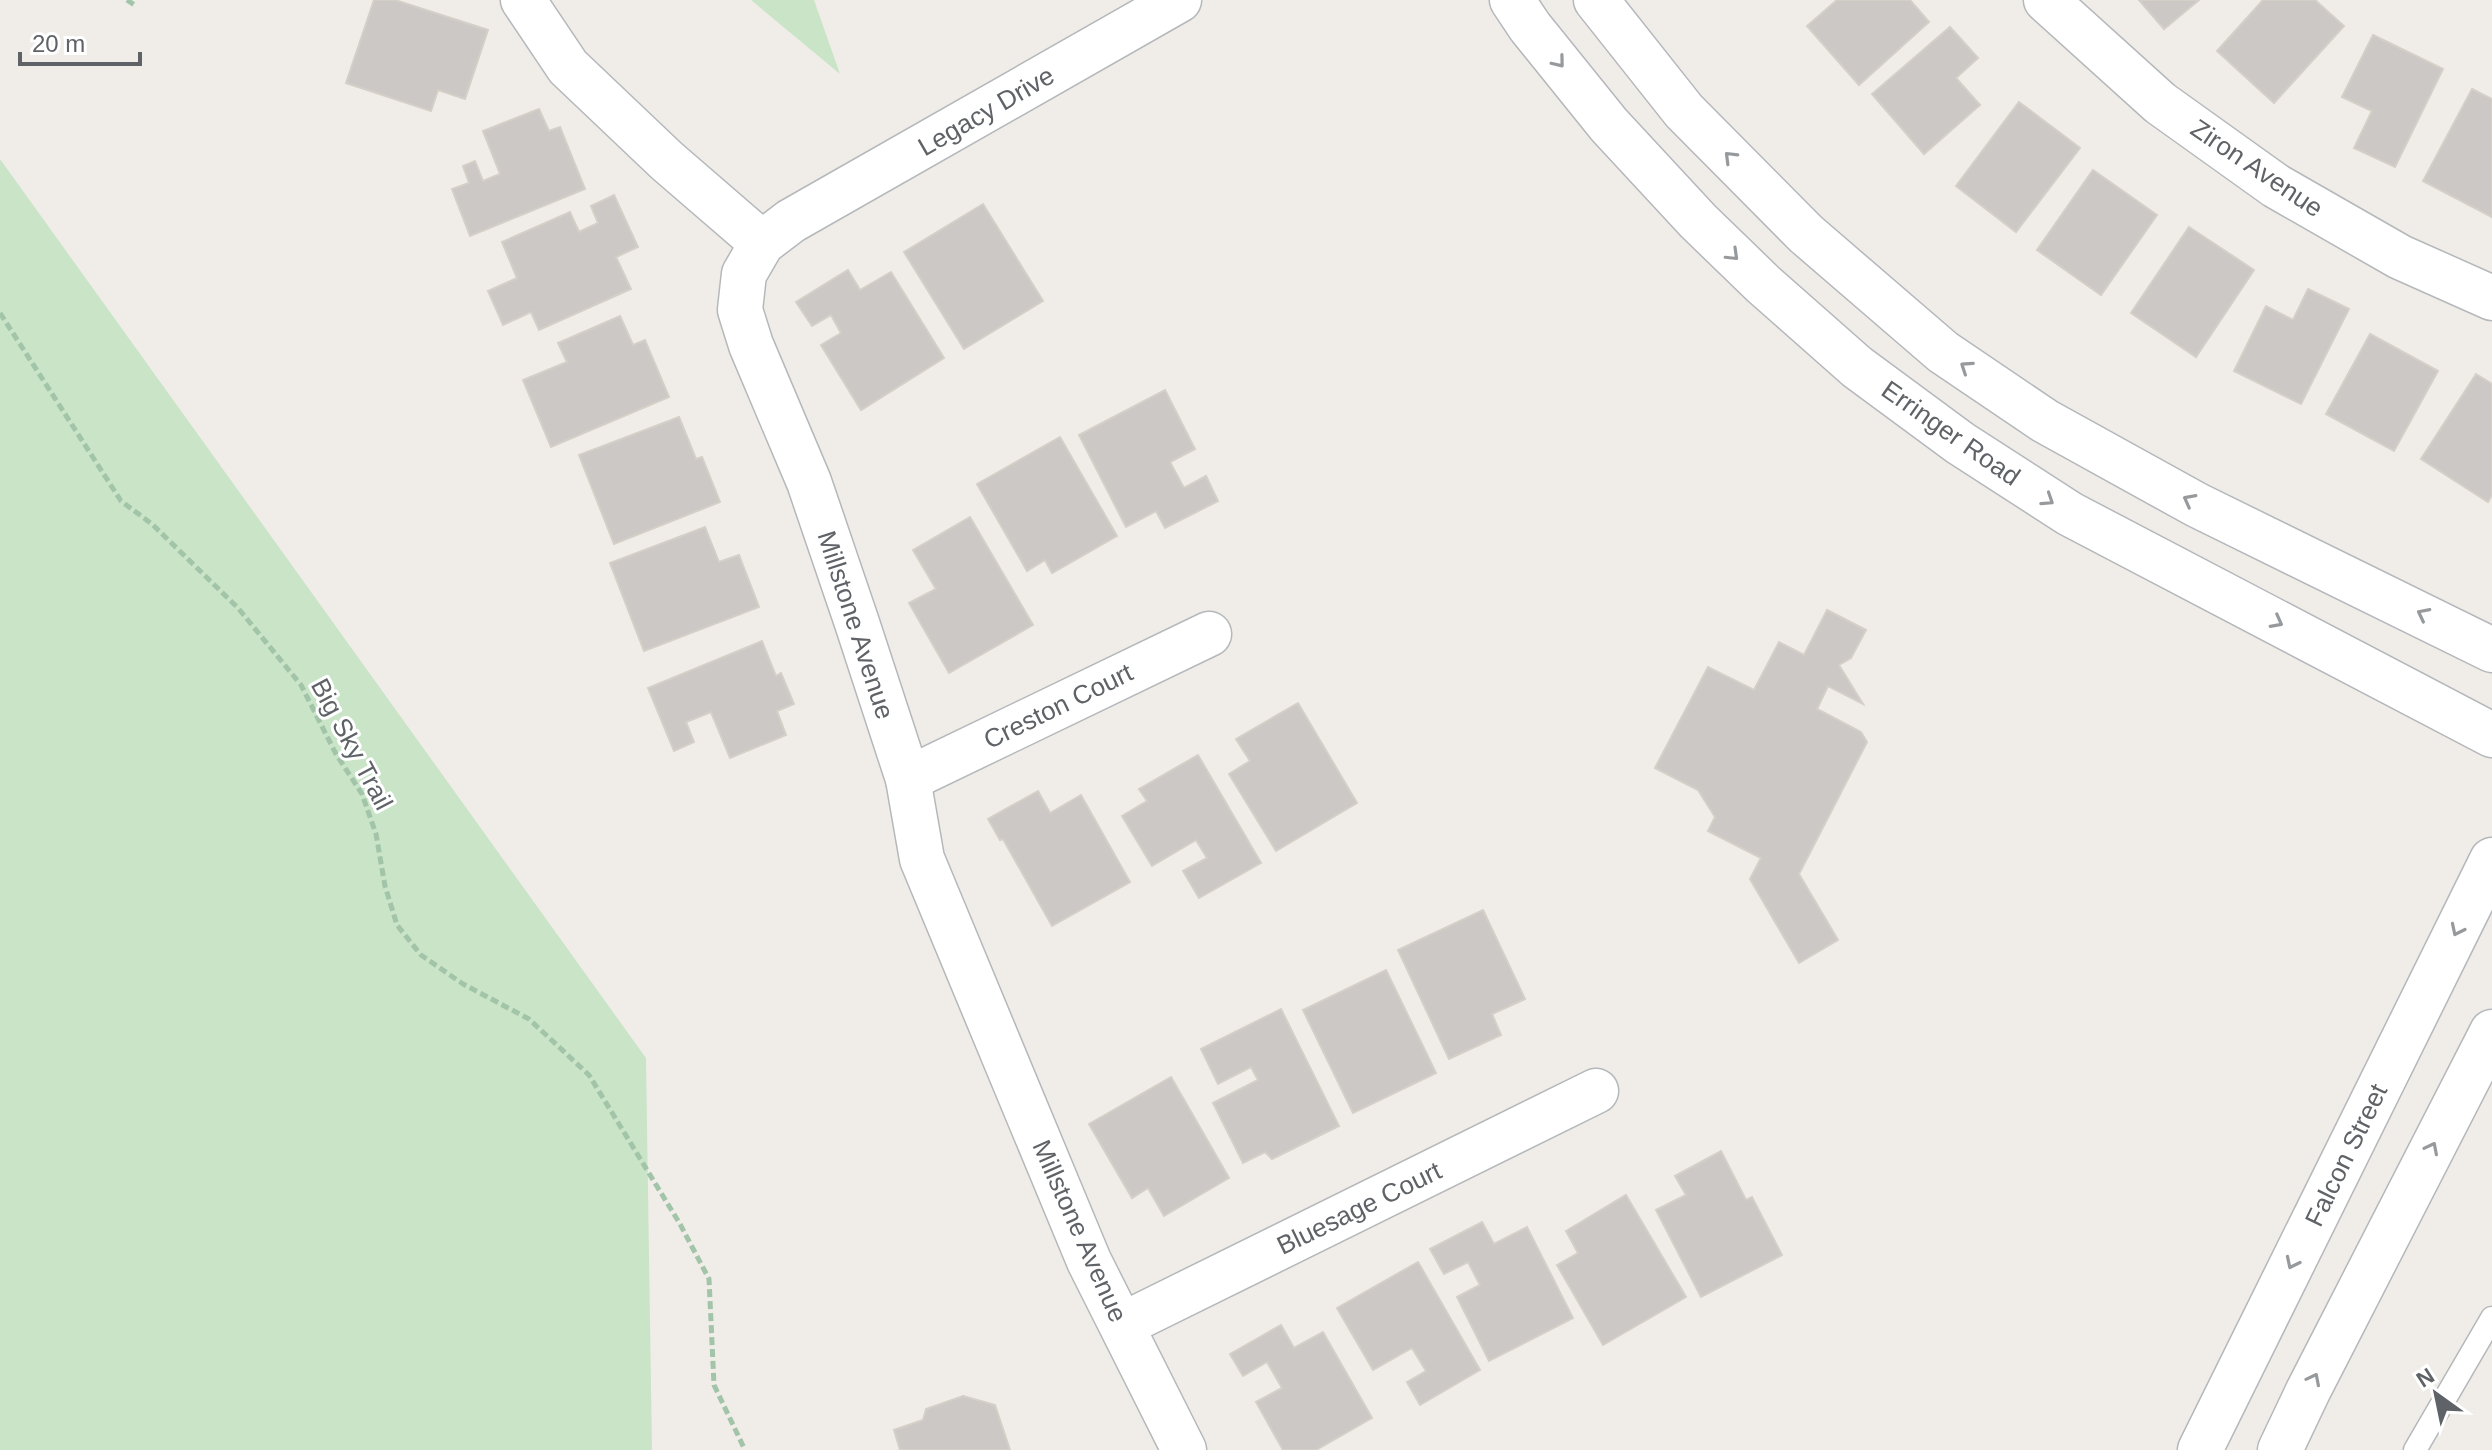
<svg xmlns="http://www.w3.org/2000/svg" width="2492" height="1450" font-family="Arial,sans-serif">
<rect width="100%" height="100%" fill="#f0ede8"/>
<!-- green -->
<g fill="#cae4c8">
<polygon points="751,0 814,0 840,74"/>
<polygon points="0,159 646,1058 652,1450 0,1450"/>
</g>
<!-- building -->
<g fill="#cbc8c5" stroke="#d4cfc7" stroke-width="2">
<polygon points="374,0 395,0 488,30 465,99 438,90 431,111 346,83"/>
<polygon points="1837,0 1910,0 1929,22 1859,85 1807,26"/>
<polygon points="2139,0 2199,0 2164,29"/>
<polygon points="2263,0 2315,0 2344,26 2274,103 2217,51"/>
<polygon points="1950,27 1978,58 1956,78 1980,105 1924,154 1872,94"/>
<polygon points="2373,35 2443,69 2395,167 2354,148 2372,111 2342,97"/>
<polygon points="2472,89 2492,99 2492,217 2423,181"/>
<polygon points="2019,102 2080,148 2016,232 1956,186"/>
<polygon points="539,109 549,131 560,127 585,189 470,236 452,189 469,183 463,166 475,161 483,181 500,174 483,131"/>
<polygon points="2093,170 2157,215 2101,295 2037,250"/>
<polygon points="614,195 638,247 616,257 631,289 539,330 531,312 503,325 488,291 517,278 502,242 570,212 579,232 598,223 591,206"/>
<polygon points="983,204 1043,301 964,349 904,252"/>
<polygon points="2189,227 2254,270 2196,357 2131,313"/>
<polygon points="848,270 860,290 891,272 944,358 861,410 821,345 841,333 831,315 812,326 796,302"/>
<polygon points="2308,289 2349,309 2301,404 2234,371 2266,306 2293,320"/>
<polygon points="620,316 633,345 645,340 669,397 551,447 523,380 567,362 558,343"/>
<polygon points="2370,334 2438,371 2394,451 2326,414"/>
<polygon points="2476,374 2492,384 2492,495 2488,502 2421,459"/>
<polygon points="1165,390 1195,449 1170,462 1184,488 1206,476 1218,501 1165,528 1156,511 1126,527 1079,435"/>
<polygon points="679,417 696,459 702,457 720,502 614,544 579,455"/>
<polygon points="1060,437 1117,536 1052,573 1045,560 1027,571 977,484"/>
<polygon points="970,517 1033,625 949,673 909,603 936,589 913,550"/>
<polygon points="705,527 719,562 739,555 759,607 644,651 610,563"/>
<polygon points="1827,610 1866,630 1851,658 1839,665 1863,704 1828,686 1817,709 1861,732 1867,742 1799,874 1838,940 1799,963 1750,879 1761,858 1708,831 1715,817 1698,790 1655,768 1708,667 1754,690 1779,642 1804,655"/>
<polygon points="762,641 776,676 781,673 794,704 777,711 786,735 730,758 711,712 686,722 694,742 674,751 648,688"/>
<polygon points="1298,703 1357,803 1276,851 1229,774 1250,761 1236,739"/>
<polygon points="1198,755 1261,863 1199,898 1183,871 1207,858 1196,840 1152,866 1122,816 1147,801 1139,789"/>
<polygon points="1038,791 1050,813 1081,795 1130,882 1052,926 1003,839 1000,840 988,819"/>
<polygon points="1483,910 1525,999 1492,1014 1501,1035 1449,1059 1398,950"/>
<polygon points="1386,970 1436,1073 1353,1113 1303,1010"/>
<polygon points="1281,1009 1339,1126 1272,1159 1265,1152 1243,1163 1213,1103 1258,1080 1251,1067 1218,1084 1201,1049"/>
<polygon points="1171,1077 1229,1178 1164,1216 1148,1188 1132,1198 1089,1124"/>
<polygon points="1721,1151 1746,1200 1752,1197 1782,1255 1701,1297 1656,1210 1686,1195 1675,1176"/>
<polygon points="1626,1195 1686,1297 1603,1345 1557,1265 1578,1253 1566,1231"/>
<polygon points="1482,1222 1494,1244 1527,1227 1573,1318 1489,1361 1457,1297 1480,1285 1468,1262 1444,1274 1430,1249"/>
<polygon points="1418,1262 1480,1370 1420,1405 1407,1382 1426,1371 1412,1348 1373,1370 1337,1308"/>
<polygon points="1281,1325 1294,1348 1323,1332 1372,1418 1316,1450 1283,1450 1256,1402 1282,1388 1267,1362 1243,1376 1230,1354"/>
<polygon points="963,1396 995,1405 1010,1450 900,1450 894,1430 923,1420 926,1409"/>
</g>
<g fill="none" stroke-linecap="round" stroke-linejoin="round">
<defs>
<polyline id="lane" points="2415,1450 2492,1318"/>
<g id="street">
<polyline points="523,0 568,67 667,161 762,243"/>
<polyline points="1179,0 791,221 762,243 744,274 740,310 751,345 809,482 857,623 908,779 922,859 1089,1261 1184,1450"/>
<polyline points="2046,0 2160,103 2276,186 2400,257 2492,298"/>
<polyline points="908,779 1209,634"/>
<polyline points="1122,1325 1596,1091"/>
</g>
<g id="secondary">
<polyline points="1512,0 1530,27 1609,125 1698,221 1763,284 1857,367 1960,443 2070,514 2492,735"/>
<polyline points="1596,0 1684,111 1806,234 1943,352 2045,421 2197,505 2492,650"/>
<polyline points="2200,1450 2492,860"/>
<polyline points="2280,1450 2308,1391 2492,1032"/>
</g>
</defs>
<!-- lane casing -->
<use href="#lane" stroke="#b5b8bb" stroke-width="25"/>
<!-- street casing -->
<use href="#street" stroke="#b5b8bb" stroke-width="47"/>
<!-- secondary casing -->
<use href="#secondary" stroke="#b4b7bb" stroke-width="47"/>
<!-- path -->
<g stroke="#a2c4a8" stroke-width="5" stroke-dasharray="8 4" stroke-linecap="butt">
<polyline points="127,0 136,6"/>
<polyline points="0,313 121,501 152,524 238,608 301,685 336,754 362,794 376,834 385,886 397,925 421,955 463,984 529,1019 589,1075 680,1224 709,1279 714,1385 745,1450"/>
</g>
<!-- lane -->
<use href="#lane" stroke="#fff" stroke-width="22"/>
<!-- street -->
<use href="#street" stroke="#fff" stroke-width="44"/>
<!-- secondary -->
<use href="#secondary" stroke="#fff" stroke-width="44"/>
</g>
<!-- one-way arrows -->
<defs><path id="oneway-chevron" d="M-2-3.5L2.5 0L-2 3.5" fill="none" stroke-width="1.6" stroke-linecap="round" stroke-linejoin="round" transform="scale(2)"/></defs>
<g stroke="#979a9c">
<use href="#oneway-chevron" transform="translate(1559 62) rotate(51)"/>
<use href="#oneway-chevron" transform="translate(1730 157) rotate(-135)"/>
<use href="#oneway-chevron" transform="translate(1733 255) rotate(44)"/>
<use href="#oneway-chevron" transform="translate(1966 367) rotate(-146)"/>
<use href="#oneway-chevron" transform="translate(2048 500) rotate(33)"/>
<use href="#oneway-chevron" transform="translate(2189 500) rotate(-152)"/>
<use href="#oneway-chevron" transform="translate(2423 614) rotate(-153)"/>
<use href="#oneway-chevron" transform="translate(2277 622) rotate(28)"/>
<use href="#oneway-chevron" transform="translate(2457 930) rotate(116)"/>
<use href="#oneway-chevron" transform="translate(2432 1148) rotate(-63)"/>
<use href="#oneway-chevron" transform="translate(2292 1263) rotate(116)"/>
<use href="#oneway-chevron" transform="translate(2314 1379) rotate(-63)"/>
</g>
<g text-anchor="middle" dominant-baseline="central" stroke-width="6" stroke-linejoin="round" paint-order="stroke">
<!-- street labels -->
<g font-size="26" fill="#5f6367" stroke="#fff">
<text transform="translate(986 111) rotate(-30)">Legacy Drive</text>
<text transform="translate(2257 168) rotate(34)">Ziron Avenue</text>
<text transform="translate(1951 433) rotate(35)">Erringer Road</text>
<text transform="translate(856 625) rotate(72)">Millstone Avenue</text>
<text transform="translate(1058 706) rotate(-26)">Creston Court</text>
<text transform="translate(352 744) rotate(62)">Big Sky Trail</text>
<text transform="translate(2346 1155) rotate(-64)">Falcon Street</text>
<text transform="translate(1359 1208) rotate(-26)">Bluesage Court</text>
<text transform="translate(1080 1231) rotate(66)">Millstone Avenue</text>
</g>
</g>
<!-- north arrow -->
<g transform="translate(2436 1394) rotate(327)" stroke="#ffffff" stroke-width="6" paint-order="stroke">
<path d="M0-6L14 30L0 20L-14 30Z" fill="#5f6367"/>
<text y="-12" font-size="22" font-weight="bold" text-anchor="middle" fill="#5f6367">N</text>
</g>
<!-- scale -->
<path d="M20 52v12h120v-12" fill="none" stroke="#5f6367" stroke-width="4"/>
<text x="32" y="52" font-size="24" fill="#5f6367" stroke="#ffffff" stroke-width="6" paint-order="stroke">20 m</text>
</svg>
